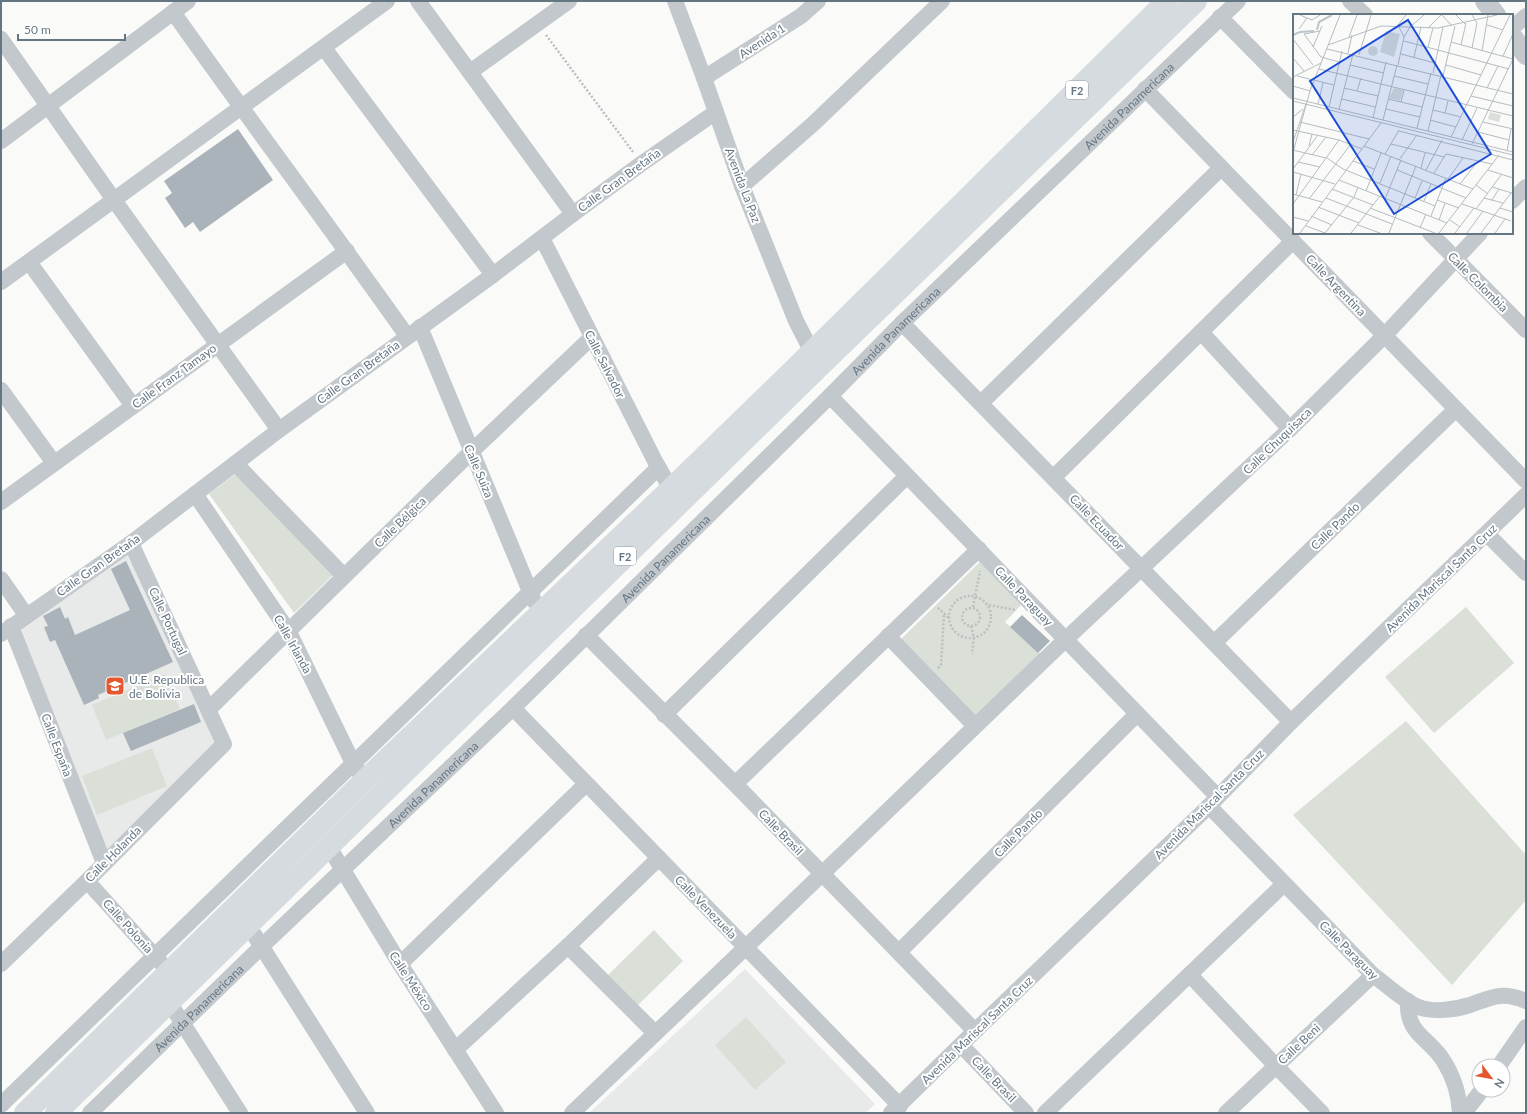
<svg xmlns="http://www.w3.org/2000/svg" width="1527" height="1114" font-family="Lato,sans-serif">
<rect width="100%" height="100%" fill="#fafaf8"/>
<!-- built -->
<g fill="#e8e9e9">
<polygon points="129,551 215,744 104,853 21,628"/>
<polygon points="745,969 875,1104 865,1113 589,1113"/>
</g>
<!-- park -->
<g fill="#dadfd7">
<polygon points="238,472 335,573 294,613 209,494"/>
<polygon points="982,560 1022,604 1005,622 1040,654 976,718 901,639"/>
<polygon points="1466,607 1514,663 1434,733 1385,677"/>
<polygon points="165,674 180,709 106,740 92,705"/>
<polygon points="1406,721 1526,855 1526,900 1452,985 1293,815"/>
<polygon points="152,748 167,786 97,815 82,776"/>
<polygon points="654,930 683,961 638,1005 608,975"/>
<polygon points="746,1017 786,1062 755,1090 715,1045"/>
</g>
<!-- building -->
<g fill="#aab3b9">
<polygon points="238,129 273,180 200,232 193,222 185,228 165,198 172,193 164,181"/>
<polygon points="126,561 173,662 98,695 99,698 84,705 55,640 50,642 44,627 48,626 43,616 60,607 65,619 68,617 75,635 130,610 111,569"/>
<polygon points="1022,615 1050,641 1038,653 1010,627"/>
<polygon points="194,704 201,722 131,751 123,733"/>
</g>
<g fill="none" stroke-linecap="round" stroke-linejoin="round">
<!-- path -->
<g stroke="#bbbfc2" stroke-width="2.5" stroke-dasharray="2 2" stroke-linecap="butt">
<polyline points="546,35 633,152"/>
<circle cx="970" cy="617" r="21"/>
<polyline points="989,605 1016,610"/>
<polyline points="973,607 980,571"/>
<circle cx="971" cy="617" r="9"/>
<polyline points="938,608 949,618"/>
<polyline points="971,626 974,638 972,654"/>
<polyline points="938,668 941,665 944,614"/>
</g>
<!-- minor -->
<g stroke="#c3c8cc" stroke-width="16">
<polyline points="418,1 573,214"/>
<polyline points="675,1 704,78 742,186 796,321 812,352 818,359"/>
<polyline points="1350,1 1365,15"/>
<path d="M173,12C250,121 330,227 407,336"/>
<polyline points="1220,17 1294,92"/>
<polyline points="1512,28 1526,16"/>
<polyline points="1,39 114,200 279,430"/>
<polyline points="324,48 493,275"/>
<polyline points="470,72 569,1"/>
<polyline points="704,78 801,16 818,1"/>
<polyline points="1145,89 1526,481"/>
<polyline points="1,141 188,1"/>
<polyline points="742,186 813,124 942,1"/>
<polyline points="1512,201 1526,187"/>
<polyline points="1430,233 1526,330"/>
<polyline points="542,238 656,463 671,489"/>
<polyline points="29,262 133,406"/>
<polyline points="1,282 387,1"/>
<polyline points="902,323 1291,722"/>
<polyline points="420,327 534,601"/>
<polyline points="1201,332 1290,429"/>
<polyline points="1,390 54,463"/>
<polyline points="830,396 1217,796"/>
<polyline points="981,403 1221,168"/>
<polyline points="236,464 344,576"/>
<polyline points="1054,477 1293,241"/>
<polyline points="195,494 289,632 351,759 358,771"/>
<polyline points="1,502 347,251"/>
<polyline points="1487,534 1526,573"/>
<polyline points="1,579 26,615"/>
<polyline points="11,626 104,863"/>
<polyline points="1,634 131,543 279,430 493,275 573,214 641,164 716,112"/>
<polyline points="586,635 735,784 975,1031"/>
<polyline points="888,636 975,726"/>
<polyline points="1214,643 1456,409"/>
<polyline points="513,708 900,1106"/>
<polyline points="209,709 471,452 592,337"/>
<polyline points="664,715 907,476"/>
<polyline points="735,784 979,549"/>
<path d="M1209,806L1373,975C1387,985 1400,998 1416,1006C1431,1013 1454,1010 1470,1005C1492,997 1502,991 1526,1001"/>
<polyline points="329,847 400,964 496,1113"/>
<polyline points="87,881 162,964"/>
<polyline points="248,925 367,1113"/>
<polyline points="568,946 655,1033"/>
<polyline points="899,952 1137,714"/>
<polyline points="1,964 87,881 224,744 131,543"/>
<polyline points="400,964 586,784"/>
<polyline points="1190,975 1276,1066 1322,1113"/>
<path d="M1408,1001C1406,1034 1428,1037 1443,1060C1454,1077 1459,1093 1460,1113"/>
<polyline points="169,1002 240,1113"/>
<polyline points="961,1045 1026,1113"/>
<polyline points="455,1050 568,946 659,858"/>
<polyline points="1499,1066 1526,1027"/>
<polyline points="1,1105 658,468"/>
<path id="s1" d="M90,1113L261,947L513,708L830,396L902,323L1238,1"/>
<polyline points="572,1113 745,948 1066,639 1290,429 1385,335 1480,233"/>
<polyline points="891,1113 975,1031 1209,806 1291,722 1526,495"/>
<polyline points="1045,1113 1284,884"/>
<polyline points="1226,1113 1373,975"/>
<polyline points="1464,1113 1482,1090"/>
</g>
<!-- tertiary -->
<g stroke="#c3c8cc" stroke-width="20">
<polyline points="1485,1 1496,15"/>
<polyline points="1512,36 1526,55"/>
</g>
<!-- trunk -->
<g stroke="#d6dbdf" stroke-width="22">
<polyline points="25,1113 364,781 671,489 812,352 1167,1"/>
<polyline points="56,1113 822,364 1196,1"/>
</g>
</g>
<!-- icons -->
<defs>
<symbol id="school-square" viewBox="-11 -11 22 22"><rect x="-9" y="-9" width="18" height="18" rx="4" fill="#e4572e" stroke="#fff"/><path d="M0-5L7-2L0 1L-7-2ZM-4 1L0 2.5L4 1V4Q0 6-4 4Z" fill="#fff"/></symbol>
</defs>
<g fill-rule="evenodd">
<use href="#school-square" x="104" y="675" width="22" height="22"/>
</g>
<g text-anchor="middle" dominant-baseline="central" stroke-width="4" stroke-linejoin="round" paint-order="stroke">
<!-- shield labels -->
<g fill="#fff" stroke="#939fa8" stroke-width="1">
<rect x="1066" y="81" width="22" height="18" rx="3"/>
<rect x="614" y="547" width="22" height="18" rx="3"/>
</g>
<g font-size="11" font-weight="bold" fill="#657683">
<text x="1077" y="90">F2</text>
<text x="625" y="556">F2</text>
</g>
<!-- street labels -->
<g font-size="12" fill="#657683" stroke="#fff">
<text transform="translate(762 41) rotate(-33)">Avenida 1</text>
<text stroke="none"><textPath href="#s1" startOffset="1447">Avenida Panamericana</textPath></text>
<text transform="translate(619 180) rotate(-36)">Calle Gran Bretaña</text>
<text transform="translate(743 185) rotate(69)">Avenida La Paz</text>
<text transform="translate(1478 282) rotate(45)">Calle Colombia</text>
<text transform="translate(1336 285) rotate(46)">Calle Argentina</text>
<text stroke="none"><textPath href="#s1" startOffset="1123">Avenida Panamericana</textPath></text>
<text transform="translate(605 364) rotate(63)">Calle Salvador</text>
<text transform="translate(358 372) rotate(-36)">Calle Gran Bretaña</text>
<text transform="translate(174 376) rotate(-36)">Calle Franz Tamayo</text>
<text transform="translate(1277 441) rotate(-44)">Calle Chuquisaca</text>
<text transform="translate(479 471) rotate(67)">Calle Suiza</text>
<text transform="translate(400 522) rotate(-44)">Calle Bélgica</text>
<text transform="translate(1097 522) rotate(46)">Calle Ecuador</text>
<text transform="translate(1335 526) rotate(-44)">Calle Pando</text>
<text stroke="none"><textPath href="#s1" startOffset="799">Avenida Panamericana</textPath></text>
<text transform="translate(98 565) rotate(-35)">Calle Gran Bretaña</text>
<text transform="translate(1441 578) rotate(-44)">Avenida Mariscal Santa Cruz</text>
<text transform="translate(1024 596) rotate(46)">Calle Paraguay</text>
<text transform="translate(168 621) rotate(65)">Calle Portugal</text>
<text transform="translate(293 644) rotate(61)">Calle Irlanda</text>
<text transform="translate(57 745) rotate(69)">Calle España</text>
<text stroke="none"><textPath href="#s1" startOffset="475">Avenida Panamericana</textPath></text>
<text transform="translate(1209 804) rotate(-45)">Avenida Mariscal Santa Cruz</text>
<text transform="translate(781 832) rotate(46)">Calle Brasil</text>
<text transform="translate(1018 833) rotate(-45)">Calle Pando</text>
<text transform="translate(113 854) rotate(-45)">Calle Holanda</text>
<text transform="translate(706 907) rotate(46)">Calle Venezuela</text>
<text transform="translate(128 926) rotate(48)">Calle Polonia</text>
<text transform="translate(1349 950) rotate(45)">Calle Paraguay</text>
<text transform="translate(411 981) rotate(57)">Calle México</text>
<text stroke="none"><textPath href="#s1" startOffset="151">Avenida Panamericana</textPath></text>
<text transform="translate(977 1030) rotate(-44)">Avenida Mariscal Santa Cruz</text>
<text transform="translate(1299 1044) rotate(-43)">Calle Beni</text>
<text transform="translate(994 1079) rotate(46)">Calle Brasil</text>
</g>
<!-- poi labels -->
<g font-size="12" fill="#657683" stroke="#fff" text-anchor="start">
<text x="129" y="679">U.E. Republica<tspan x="129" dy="14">de Bolivia</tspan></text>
</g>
</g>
<!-- overview -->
<g transform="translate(1293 14)">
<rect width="220" height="220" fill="#fafaf8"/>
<path d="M93,17L107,20L101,43L87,38ZM75 37a5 5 0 1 1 10 0a5 5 0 1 1-10 0ZM101,74L110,76L107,87L96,84ZM197,98L208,101L206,108L195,105Z" fill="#dadfd7"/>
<path fill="none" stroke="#bbc7cb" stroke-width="2" d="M24,16L26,8L39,1M0,21L7,18L21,17"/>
<path fill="none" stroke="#b5bdc2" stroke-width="1" d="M7,1L19,6L27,1M149,1L159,12M163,1L172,10M179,1L184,9L179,34M105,11L111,23L105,51M105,11L113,1M194,11L210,16M135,14L148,1M6,15L14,4M27,17L11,20L28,43L46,48M56,23L64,1M111,23L117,13L131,1M0,25L20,51M111,27L216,55M158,28L220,45M35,31L88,12L145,14L204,1M168,31L173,9M20,33L29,12M135,33L140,14M34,35L220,80M189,37L195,1M55,39L59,21M108,40L142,49M66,41L78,1M210,42L220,20M121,43L128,13M0,44L11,57M57,51L91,59M153,51L188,61M26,55L220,102M140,59L150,13M4,62L41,71M101,62L135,70M150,62L162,12M0,63L28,49M0,72L17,77M51,74L85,82M194,74L205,52M64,77L68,64M178,82L220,92M0,84L220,138M49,85L82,93M95,85L129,93M0,87L220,141M108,88L111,76M25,90L30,69M36,93L49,37M46,95L60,40M93,95L127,103M140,96L168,103M152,99L155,87M0,103L10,95M80,104L93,48M90,106L104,51M137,106L163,113M7,108L76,125M190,108L220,115M124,114L138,59M0,116L46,126L69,135M106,117L220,146M135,117L148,61M185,118L216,126M158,123L217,1M169,126L184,94M0,128L13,90M98,130L151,143M179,130L220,45M16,132L19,120M71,132L180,175M0,136L33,144M214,137L218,115M0,138L17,77L47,1M92,140L106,116M19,141L33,123M34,144L50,155L142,192M106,146L124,121M60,147L81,155M5,148L27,153M128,154L132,139M0,155L25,121M104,156L173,184M133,156L149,126M195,156L220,164M0,158L42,170M141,159L153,140L199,150M155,165L170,144M46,166L154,209M87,169L98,142M167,170L184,148M183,171L195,180M199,173L219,179M39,175L80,191M73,177L88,139M0,180L29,188M3,181L8,160M33,184L99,210M122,184L129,167M191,184L210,189M16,185L58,130M92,185L108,146M144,186L166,194M199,186L206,175M131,187L138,170M0,190L46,126M169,190L218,207M25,193L66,209M77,194L142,219M207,194L220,198M183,195L208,161M18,202L39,211M138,202L153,164M0,203L15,207M146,206L152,189M157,206L167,213M65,211L87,219M13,212L32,219M127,214L133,200M7,219L88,109M32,219L61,183L65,173M58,219L87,182M96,219L123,152M146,219L206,141M162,219L181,194M174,219L190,197M188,219L218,179M202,219L212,205"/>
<path fill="#1d4ed8" fill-opacity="0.15" stroke="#1d4ed8" stroke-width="2" d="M115,6L198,140L101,200L17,67Z"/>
<rect width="220" height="220" fill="none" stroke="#657683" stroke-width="2"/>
</g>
<!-- border -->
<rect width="1527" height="1114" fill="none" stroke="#657683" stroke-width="4"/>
<!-- north arrow -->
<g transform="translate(1491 1078) rotate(122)"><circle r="19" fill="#ffffff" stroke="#c1c8cd"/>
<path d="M0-3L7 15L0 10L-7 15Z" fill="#e4572e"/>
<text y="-6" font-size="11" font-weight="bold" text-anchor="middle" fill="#657683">N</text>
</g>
<!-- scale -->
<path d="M18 34v6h107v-6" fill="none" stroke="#657683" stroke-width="2"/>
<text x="24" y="34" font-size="12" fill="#657683" stroke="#ffffff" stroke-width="3" paint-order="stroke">50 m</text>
</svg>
